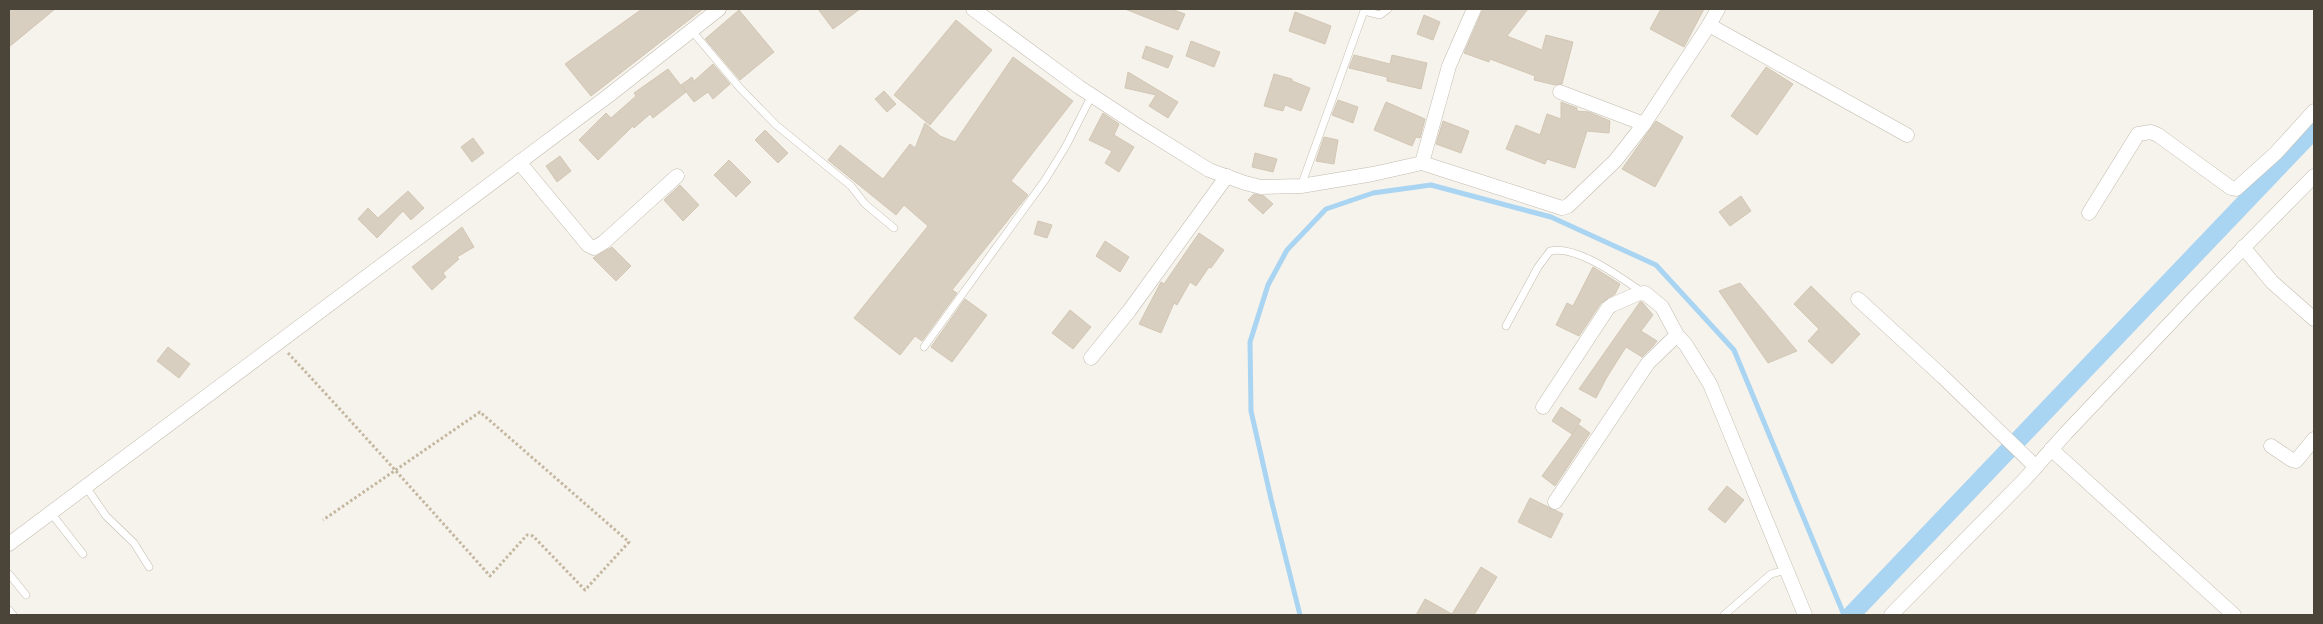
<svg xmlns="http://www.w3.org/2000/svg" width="2323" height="624" font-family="Rubik,sans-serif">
<rect width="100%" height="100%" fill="#f6f3ec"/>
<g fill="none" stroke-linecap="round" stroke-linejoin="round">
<!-- stream -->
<polyline stroke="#a9d4f2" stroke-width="5" points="1300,615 1271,499 1251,411 1250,342 1268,285 1287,250 1326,209 1373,193 1431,185 1551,217 1656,265 1734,350 1844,615"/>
<!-- canal -->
<polyline stroke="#a9d4f2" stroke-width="18" points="1851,615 2314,130"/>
</g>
<!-- building -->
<g fill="#d8cfc1" stroke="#d3c7b4">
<polygon points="9,9 55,9 9,47"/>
<polygon points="642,9 703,9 591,96 565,64"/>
<polygon points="818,9 860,9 833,29"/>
<polygon points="1125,9 1171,9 1185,14 1178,30"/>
<polygon points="1483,9 1528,9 1507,36 1542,50 1546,35 1573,42 1562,84 1555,85 1534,80 1535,76 1490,59 1489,62 1464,53"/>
<polygon points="1661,9 1704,9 1684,47 1650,29"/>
<polygon points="739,10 774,52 740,80 705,39"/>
<polygon points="1295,12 1331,26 1325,44 1289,31"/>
<polygon points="1424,15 1440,22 1433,40 1417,34"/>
<polygon points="956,20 992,50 930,125 894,95"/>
<polygon points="1191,41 1220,52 1214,67 1186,56"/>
<polygon points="1146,46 1173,56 1168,68 1142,58"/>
<polygon points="1354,55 1390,64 1392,55 1427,63 1421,89 1387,81 1387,77 1349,68"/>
<polygon points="1013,57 1073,101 1011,181 1028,195 952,290 957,293 922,341 915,336 900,355 854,318 928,226 904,205 896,215 828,160 840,145 883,179 910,144 915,148 925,123 940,136 955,142"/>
<polygon points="713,64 730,84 713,99 708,92 694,102 681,85 692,77 694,81"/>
<polygon points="1766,67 1793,84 1757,135 1731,116"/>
<polygon points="668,69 686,92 653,118 650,114 634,128 633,126 598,160 579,140 606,113 611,118 636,96 634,93"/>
<polygon points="1128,72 1178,102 1168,118 1149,106 1156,95 1125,88"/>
<polygon points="1274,74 1292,79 1292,81 1310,88 1301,111 1285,105 1283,111 1264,106"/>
<polygon points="884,91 896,104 887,112 875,99"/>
<polygon points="1338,100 1358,107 1353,123 1332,115"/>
<polygon points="1386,102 1425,119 1420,138 1416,137 1412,146 1374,130"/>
<polygon points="1561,102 1577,108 1577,111 1589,112 1610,121 1609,133 1587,131 1575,168 1547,159 1545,164 1506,149 1516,125 1540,135 1547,114 1561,119"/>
<polygon points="1103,113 1119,124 1114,135 1134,147 1119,172 1105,163 1112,151 1089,140"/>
<polygon points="1443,121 1469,131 1461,153 1436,144"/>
<polygon points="1656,121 1683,137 1655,187 1622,169"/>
<polygon points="765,130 788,153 778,163 755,140"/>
<polygon points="1324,137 1338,140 1334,164 1316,161"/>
<polygon points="473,138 484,153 472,162 461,147"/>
<polygon points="1255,153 1277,159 1273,172 1252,167"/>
<polygon points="560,156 571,171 557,182 546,166"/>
<polygon points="729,160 751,182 736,197 714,175"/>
<polygon points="680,185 699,205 683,221 664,200"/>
<polygon points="408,191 424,208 411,220 403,211 377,238 358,219 368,208 378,218"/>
<polygon points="1254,194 1264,196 1273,204 1263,214 1248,200"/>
<polygon points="1741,196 1751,211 1730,226 1719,212"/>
<polygon points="1038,221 1052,225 1047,238 1034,234"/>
<polygon points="462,227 474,247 457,257 459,259 443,273 446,277 432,290 412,267"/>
<polygon points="1199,233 1224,250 1211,268 1209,267 1196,286 1190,282 1177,305 1174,303 1161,333 1139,324 1161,282 1164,284"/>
<polygon points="1105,241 1129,257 1120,272 1096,256"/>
<polygon points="612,247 631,266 616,281 593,258"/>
<polygon points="1593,267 1620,284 1615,294 1601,303 1579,336 1556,325 1567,303 1573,306"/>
<polygon points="1740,283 1797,351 1768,363 1719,291"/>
<polygon points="1811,286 1860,334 1832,364 1808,341 1819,329 1794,304"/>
<polygon points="965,299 987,315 952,362 931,347"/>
<polygon points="1640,302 1642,302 1653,315 1641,331 1657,341 1653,346 1642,357 1626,347 1607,377 1596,398 1579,389"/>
<polygon points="1070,310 1091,327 1073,349 1052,333"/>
<polygon points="168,347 190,364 179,378 157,361"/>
<polygon points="1561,407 1581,420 1572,434 1552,421"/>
<polygon points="1579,425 1590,433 1555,486 1542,476"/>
<polygon points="1727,486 1744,500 1725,523 1708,509"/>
<polygon points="1530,498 1563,514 1551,538 1518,522"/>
<polygon points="1481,567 1497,577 1474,615 1416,615 1425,599 1452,614"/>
</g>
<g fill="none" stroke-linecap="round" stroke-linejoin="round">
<defs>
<g id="service">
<polyline points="692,31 740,88 776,125 851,186 865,204 894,228"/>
<polyline points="1301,186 1364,11 1380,15 1388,9"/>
<path d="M1506,326L1538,267L1550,251C1577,245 1620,277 1642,292"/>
<polyline points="924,347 1045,180 1066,146 1092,95"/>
<polyline points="86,487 106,516 134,543 149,567"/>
<polyline points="51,513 83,554"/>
<polyline points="9,574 26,595"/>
<polyline points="9,610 13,615"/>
<polyline points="1724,615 1771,574 1786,570"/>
</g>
<g id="minor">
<polyline points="973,9 1079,87 1137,125 1209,170 1245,183 1261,187 1301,186 1373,174 1422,163 1562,208 1568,206 1615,161 1644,124 1709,25 1718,9"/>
<polyline points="1709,25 1907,135"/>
<polyline points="1560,92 1644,124"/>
<polyline points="519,162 588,245 594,248 604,242 677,176"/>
<polyline points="1422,163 1449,66 1474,9"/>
<polyline points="2089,213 2138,134 2151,132 2158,135 2231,188 2236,189 2276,153 2314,111"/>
<polyline points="2243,247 2272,282 2314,319"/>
<polyline points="1858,299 1942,376 2036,467"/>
<polyline points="1091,358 1129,311 1227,176"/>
<polyline points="1543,407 1608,308 1612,305 1637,294 1645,293 1662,307 1677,335 1686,345 1710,384 1805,615"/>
<polyline points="2271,446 2292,460 2296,461 2314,439"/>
<polyline points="2051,449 2234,615"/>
<polyline points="1555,502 1648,363 1677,335"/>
<polyline points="9,544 608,96 719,9"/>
<polyline points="1891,615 2025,479 2066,433 2194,298 2314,176"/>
</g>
</defs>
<!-- service casing -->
<use href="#service" stroke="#c2bbae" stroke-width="8"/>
<!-- minor casing -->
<use href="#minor" stroke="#c2bbae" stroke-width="15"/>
<!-- path -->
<path stroke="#c4b79f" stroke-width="3" stroke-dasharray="2.5 2.5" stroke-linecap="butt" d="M288,353C356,426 423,501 490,576L527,535L533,536L585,590L629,542L480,412L323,520"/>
<!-- service -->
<use href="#service" stroke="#fff" stroke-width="7"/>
<!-- minor -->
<use href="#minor" stroke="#fff" stroke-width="14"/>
</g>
<!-- border -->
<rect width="2323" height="624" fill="none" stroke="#4b4439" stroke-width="20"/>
</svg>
